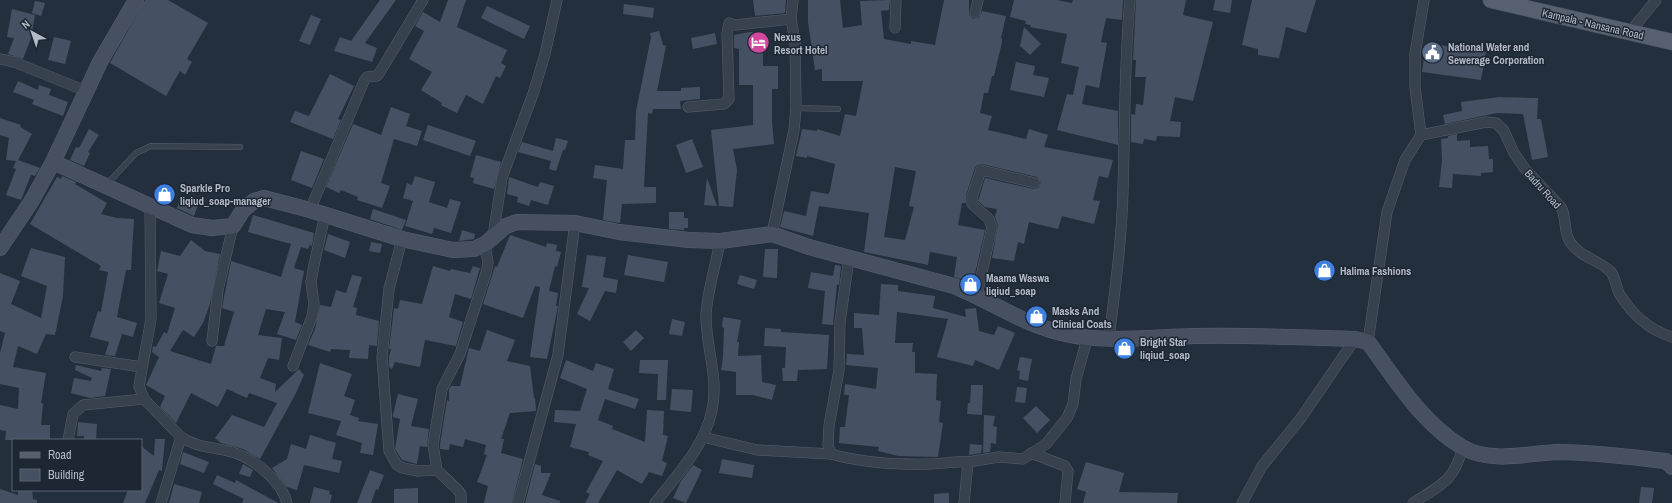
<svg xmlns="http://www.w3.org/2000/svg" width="1672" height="503" font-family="'Archivo Narrow',sans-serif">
<rect width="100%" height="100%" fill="#242f3e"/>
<!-- building -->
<g fill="#455162" fill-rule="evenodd">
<polygon points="145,0 168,0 208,23 187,59 192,62 185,75 180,71 166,96 110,63"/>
<polygon points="380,0 396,0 365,43 377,48 372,62 334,51 340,37 351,41"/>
<polygon points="448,0 466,0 457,27 507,50 501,63 506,66 500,78 496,76 483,104 466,95 457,113 441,105 442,103 421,90 432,72 409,59 424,31 415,26 423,12 440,22"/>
<polygon points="753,0 786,0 785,13 755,16"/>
<path d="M808,0H840L843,28L862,25L860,1L890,0L889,10L881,11L884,39L911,44V41L935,45L944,0H969V15L973,19L979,18L982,11L1006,16L1001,38H1002V42L994,76H992L988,93H984L980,113L992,116L988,130L1026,139L1029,129L1048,135L1044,147L1113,160L1108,178L1099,176L1093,200L1100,201L1094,224L1062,216L1058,229L1029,222L1024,244L1018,242L1014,261L992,258L998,225L995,217L997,209L985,207L978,201L985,178L1034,189L1039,188L1041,182L1037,177L982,164L977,165L975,168L966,195V203H962L958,225L985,230L973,283L954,277L957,257L930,252L928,265L864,252L869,213L819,206L813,236L780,227L784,211L806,216L811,191L828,194L830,191L835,164L807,156V158L796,156L802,129L817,131V129L840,136L845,114L856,116L863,81H822V69L815,70L808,22ZM895,167L916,171L909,206L914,207L905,240L884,237Z"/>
<polygon points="1014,0 1057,0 1072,3 1073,0 1123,0 1122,20 1106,18 1101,42 1107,43 1099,88 1086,85 1082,104 1118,111 1118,145 1057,130 1067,94 1073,95 1079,67 1061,63 1067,34 1030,27 1031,25 1025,24 1026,21 1010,17"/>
<polygon points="1136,0 1186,0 1183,15 1213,22 1193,101 1175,97 1170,121 1181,122 1180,137 1157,136 1156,141 1144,139 1143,144 1131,142 1131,114 1135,115 1136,104 1143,105 1146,77 1135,77 1136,60 1133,60"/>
<polygon points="1215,0 1232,0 1230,13 1213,10"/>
<polygon points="1252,0 1316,0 1306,33 1286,27 1279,58 1258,55 1258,49 1242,45"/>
<polygon points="35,1 45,3 41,16 32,13"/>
<polygon points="624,4 654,8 653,18 623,14"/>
<polygon points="487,6 530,26 524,39 481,18"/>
<polygon points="12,9 35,15 31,38 23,59 8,54 14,38 7,37"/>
<polygon points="311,15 321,19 310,45 299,41"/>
<polygon points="1024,27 1041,44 1030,55 1020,46"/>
<polygon points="659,31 663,45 666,46 657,91 681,91 681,88 700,87 700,99 680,101 681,109 653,109 652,114 648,113 644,187 656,187 656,203 622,204 620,223 603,220 607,180 593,178 595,165 623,169 625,140 635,140 636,111 651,37 650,33"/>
<polygon points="749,32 763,32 763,66 778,66 778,89 772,89 772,121 774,144 733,149 737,170 733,207 719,206 711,130 753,125 753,85 739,85 739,49 734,48 734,35"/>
<polygon points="715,33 717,44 693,49 691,38"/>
<polygon points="54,37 71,41 65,64 48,60"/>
<polygon points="1426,43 1486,52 1481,80 1422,72"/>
<polygon points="1016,62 1035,66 1033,75 1049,78 1044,97 1010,90"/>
<polygon points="330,74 354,86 338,119 341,120 333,139 290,122 295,111 309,116"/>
<polygon points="18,81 38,90 39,85 51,89 49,95 68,102 63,116 32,104 34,100 13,92"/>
<polygon points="1499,97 1538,98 1537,119 1541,119 1548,157 1532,160 1523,114 1497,113 1445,124 1443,115 1462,111 1461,102"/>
<polygon points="391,107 410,114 406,126 422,131 417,146 394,139 381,183 390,186 382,208 357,200 358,197 341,190 339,193 326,187 353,124 381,135"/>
<polygon points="0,118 21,125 20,127 32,134 18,160 40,168 35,176 31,175 21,200 6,195 16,169 13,168 16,161 6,160 9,138 0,135"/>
<polygon points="428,125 476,141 470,156 423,140"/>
<polygon points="89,129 99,135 88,152 90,153 84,166 70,160 76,147 79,148"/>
<polygon points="1457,134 1457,141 1470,140 1470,147 1488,146 1489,159 1493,159 1493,172 1481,173 1481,176 1453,174 1452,188 1439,187 1442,161 1441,139 1448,138 1448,136"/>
<polygon points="556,138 568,141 565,150 563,150 556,171 549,169 551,161 518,152 522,142 553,151"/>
<polygon points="692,139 703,167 686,173 676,145"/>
<polygon points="301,151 324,159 312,188 291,180"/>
<polygon points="476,155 501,162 494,189 473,183 474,178 470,177"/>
<polygon points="62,176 76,182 75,184 107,203 101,214 117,218 134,219 131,270 126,270 117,317 137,323 133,337 122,334 115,356 105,355 109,342 90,337 98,311 101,312 108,272 99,270 101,266 30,224 57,177 61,179"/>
<polygon points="415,176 435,182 429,202 447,208 450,199 461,202 451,233 434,228 432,234 405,226 413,201 403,198 407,183 412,185"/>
<polygon points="509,177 538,187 540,182 554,186 548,205 531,200 529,206 517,202 518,197 507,194"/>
<polygon points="707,178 717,206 704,205"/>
<polygon points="180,199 198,205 194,216 177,208"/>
<polygon points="373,209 406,220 402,230 370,219"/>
<polygon points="669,212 684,212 684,218 688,218 688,228 684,228 684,230 669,229"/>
<polygon points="253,215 314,233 312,246 310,245 308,249 301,247 294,268 304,271 295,322 302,325 296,340 277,334 285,312 266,309 258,335 282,338 279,360 268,358 260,378 276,384 275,392 299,369 304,375 295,395 260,459 243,449 221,443 215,438 232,415 264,427 277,403 249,393 247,398 227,389 218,407 191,393 176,423 160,407 165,396 146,385 159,357 152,352 153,346 156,347 164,332 167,334 175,308 159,303 168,274 157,271 161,251 180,256 191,240 205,251 220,254 210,304 203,323 194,337 183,330 170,351 211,364 216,346 224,346 234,312 222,308 231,261 281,277 291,244 248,232"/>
<polygon points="462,230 475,234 474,239 459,241"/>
<polygon points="328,234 350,242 345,258 324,250"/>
<polygon points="510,235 546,247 547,243 557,245 556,251 561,252 557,267 555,266 549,291 558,293 556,306 558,306 556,316 547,359 530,357 540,287 535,286 523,318 483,304 495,266 497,267"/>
<polygon points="371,242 382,244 380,253 369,251"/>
<polygon points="31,248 65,257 63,296 55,335 46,334 37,354 18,346 13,367 46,373 41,403 43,404 41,425 50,425 50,440 5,440 6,431 0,430 0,405 18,409 19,388 0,384 0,353 5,333 0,331 0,273 20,281 11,304 41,318 47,286 21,276"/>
<polygon points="765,249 778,249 777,278 763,277"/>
<polygon points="587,255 606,257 603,277 618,280 616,293 605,291 590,321 577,314 589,288 582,287"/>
<polygon points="628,255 668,262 664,282 624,275"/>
<polygon points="835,265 841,266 839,285 837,284 833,325 822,324 825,291 808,288 811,272 833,276"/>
<polygon points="433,266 450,271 451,269 470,273 473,266 480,268 471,299 455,294 449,317 463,322 456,346 425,340 420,367 395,362 392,369 389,367 389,357 391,349 389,349 394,308 398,309 400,300 422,304"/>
<polygon points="352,275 362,277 353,307 357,308 356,315 379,321 377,346 369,345 368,359 349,358 350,350 331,349 330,352 308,345 315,329 320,305 331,307 336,290 346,293"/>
<polygon points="740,275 757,280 754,289 737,284"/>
<polygon points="881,284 898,285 898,291 935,296 933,308 966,317 965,309 976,308 979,331 994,335 998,326 1015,333 999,370 975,360 973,366 937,357 948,319 897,312 895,343 913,343 912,352 915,352 915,373 937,374 936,400 941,401 939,422 943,423 938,457 898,456 878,451 879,447 839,443 840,427 845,427 849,395 844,395 845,384 876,389 878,368 846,365 847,354 864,355 862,328 854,328 854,313 879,315"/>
<polygon points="723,317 741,320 737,342 739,342 738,356 761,355 762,382 776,385 772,400 753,395 736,395 736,372 721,370 723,357 724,328 722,327"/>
<polygon points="672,319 685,322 682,336 669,334"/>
<polygon points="765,328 781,329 781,332 829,335 827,369 798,370 797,381 783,381 782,368 785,368 786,347 764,346"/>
<polygon points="487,330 515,340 507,361 530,366 534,398 535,398 536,411 510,413 501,439 504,439 501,453 523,459 512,503 484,503 488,486 477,482 487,455 484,454 486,445 465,439 463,447 450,444 449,450 440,449 440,445 447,400 449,401 449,389 451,386 460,386 469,348 480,351"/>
<polygon points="636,330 644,338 631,351 623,342"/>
<polygon points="1020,357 1032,359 1028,381 1019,379 1020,371 1017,370"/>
<polygon points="566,360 593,371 596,363 614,369 608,389 639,399 635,409 605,399 598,420 613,426 612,429 645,442 647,410 664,411 663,435 668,436 662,461 667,463 662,476 649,472 642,484 617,470 598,503 585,503 590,494 586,492 603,461 588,455 589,452 570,447 576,424 554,422 555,410 580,411 587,389 560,378"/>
<polygon points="640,360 668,360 666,400 657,400 658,374 639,373"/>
<polygon points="320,363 352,374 344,396 355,400 350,415 359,418 358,421 378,424 373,455 360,453 362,443 336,435 341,421 308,413"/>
<polygon points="76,365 101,371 102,368 111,369 105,396 90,398 71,393 74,378 91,381 92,378 75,370"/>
<polygon points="971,385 983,385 982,415 967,414 968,403 970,403"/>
<polygon points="1017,387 1027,388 1025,403 1015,402"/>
<polygon points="672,389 693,390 691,412 670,410"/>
<polygon points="398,394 418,399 411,426 429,429 427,447 420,446 417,464 402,460 395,449 400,419 393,417 393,415"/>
<polygon points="1036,406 1050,420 1037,433 1023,418"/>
<polygon points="984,415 995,416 993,426 997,427 996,444 991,443 990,452 983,453"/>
<polygon points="78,422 97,424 96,440 84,440 84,436 77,436"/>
<polygon points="310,435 336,443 332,459 342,461 339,473 304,465 297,490 287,487 272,468 287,459 291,444 306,449"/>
<polygon points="155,439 165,439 162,471 159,470 145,503 123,503 128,490 141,490 141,446 154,456"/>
<polygon points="970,444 982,445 981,453 969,455"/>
<polygon points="183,452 209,462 204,473 180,464"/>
<polygon points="722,459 754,465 752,478 719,473"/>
<polygon points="1086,462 1124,473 1119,492 1178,493 1177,503 1083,503 1086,492 1077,489"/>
<polygon points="243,464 253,470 250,477 239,474"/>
<polygon points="535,464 541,466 541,473 551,473 542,495 560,501 560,503 525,503"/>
<polygon points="693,465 702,470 686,503 685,503 673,498 681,481"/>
<polygon points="370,470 384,475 378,490 376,489 371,503 357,503"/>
<polygon points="217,475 235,483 236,480 278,503 242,503 244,499 213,484"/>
<polygon points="174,484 202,492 199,503 169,503"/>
<polygon points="314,487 330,491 329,494 332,495 330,503 310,503"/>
<polygon points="1641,487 1654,488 1652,503 1639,503"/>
<polygon points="418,488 418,503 394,503 394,489"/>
<polygon points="0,489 18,495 18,490 32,490 33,499 37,500 37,503 0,503"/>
<polygon points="949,493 949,503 934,503 934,494"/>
</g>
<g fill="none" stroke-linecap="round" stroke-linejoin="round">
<defs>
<g id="lane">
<polyline points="796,108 838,109"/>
<polyline points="107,184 136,153 151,146 240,147"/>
</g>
<g id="street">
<polyline points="975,13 978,0"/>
<polyline points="895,28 896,0"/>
<polyline points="1630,32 1656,0"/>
<polyline points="0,59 14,62 86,91"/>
<polyline points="688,107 724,104 729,99 727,33 729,23 735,25 791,19"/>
<path d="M1421,135L1486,122L1496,123L1504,131L1514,153L1525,169L1561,207C1567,218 1563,231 1570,242C1579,256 1598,260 1610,271C1616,277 1615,285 1619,293C1631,313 1649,330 1672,337"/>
<polyline points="150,207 151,319 139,386 144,399 181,437 161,503"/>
<polyline points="310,210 364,81 367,77 377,76 380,72 423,0"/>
<polyline points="772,234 794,130 796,108 795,41 791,19 793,0"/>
<polyline points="493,236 502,178 534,91 545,54 557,0"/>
<polyline points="402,239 389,289 382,357 389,451 397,465 403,468 418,471 437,470"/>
<path d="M849,258L840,322L839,370L829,426L828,445L831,454C863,463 897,465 930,464C943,464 955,461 968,462"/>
<polyline points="977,295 992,227 989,219 972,204 972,197 981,170 1035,183"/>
<path d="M1109,338C1115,289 1122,239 1123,189C1125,126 1124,63 1130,0"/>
<polyline points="212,341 218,290 233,226"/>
<polyline points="1368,342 1387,212 1405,160 1421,135 1415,87 1415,54 1424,0"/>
<polyline points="75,357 142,367"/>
<polyline points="293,366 312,317 314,304 311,282 314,265 325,215"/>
<path d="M181,437C197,448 214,447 232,452C253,458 282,481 287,503"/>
<polyline points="703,437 757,450 831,454"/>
<polyline points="68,440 73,414 83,405 144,399"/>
<polyline points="1031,453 1065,466 1068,471 1065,503"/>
<polyline points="461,503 461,494 457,489 437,470 433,445 442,389 460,354 486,273 488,263 485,244"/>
<polyline points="518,503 558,355 575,223"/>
<path d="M655,503C677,475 705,446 712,410C719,378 706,348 706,316C707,291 716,265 720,241"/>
<polyline points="964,503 968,462 999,457 1023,459 1046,444 1067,418 1073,404 1076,379 1087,339"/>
<polyline points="1242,503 1262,466 1301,418 1355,339"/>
<path d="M1413,503C1442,484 1453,483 1463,447"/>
</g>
<g id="secondary">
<path d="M53,162L192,225L212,228L233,226L243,210L254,201L264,198L310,210L402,239L453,250L474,249L485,244L506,226L517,222L575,223L619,232L689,240L720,241L772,234L809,247L954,286C991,301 1024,325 1065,334C1103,343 1154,337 1195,336C1248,335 1302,337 1355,339L1368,342C1396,380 1421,422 1462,447C1491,464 1527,453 1558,452C1594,452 1630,457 1666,461L1672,467"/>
<polyline points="0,248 31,202 53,162 100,62 136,0"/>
</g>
<polyline id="primary" points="1491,0 1672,42"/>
</defs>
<!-- lane casing -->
<use href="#lane" stroke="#565f6c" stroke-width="6"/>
<!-- street casing -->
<use href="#street" stroke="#565f6c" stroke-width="11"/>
<!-- secondary casing -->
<use href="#secondary" stroke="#565f6c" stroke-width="16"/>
<!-- primary casing -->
<use href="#primary" stroke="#414a57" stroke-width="17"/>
<!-- lane -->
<use href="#lane" stroke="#38414e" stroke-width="5"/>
<!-- street -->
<use href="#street" stroke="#38414e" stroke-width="10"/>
<!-- secondary -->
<use href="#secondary" stroke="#465061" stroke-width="15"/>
<!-- primary -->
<use href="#primary" stroke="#56606e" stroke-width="16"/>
</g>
<!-- icons -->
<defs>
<symbol id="hotel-disc" viewBox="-11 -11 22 22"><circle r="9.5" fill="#d1479c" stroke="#1d2633"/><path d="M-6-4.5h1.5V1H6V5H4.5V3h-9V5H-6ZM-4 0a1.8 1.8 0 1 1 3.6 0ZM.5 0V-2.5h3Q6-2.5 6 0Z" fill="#fff"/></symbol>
<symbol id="civic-disc" viewBox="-11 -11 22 22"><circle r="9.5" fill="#5c6f8a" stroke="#1d2633"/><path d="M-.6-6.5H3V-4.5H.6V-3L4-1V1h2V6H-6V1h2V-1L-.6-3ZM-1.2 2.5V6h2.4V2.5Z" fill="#fff"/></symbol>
<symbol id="shop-disc" viewBox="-11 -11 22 22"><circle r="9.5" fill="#3f7fe0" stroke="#1d2633"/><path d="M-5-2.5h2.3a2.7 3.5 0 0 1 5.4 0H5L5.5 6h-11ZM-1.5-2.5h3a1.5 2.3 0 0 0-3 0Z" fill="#fff"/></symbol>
</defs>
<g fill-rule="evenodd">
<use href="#hotel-disc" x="746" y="30" width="25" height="25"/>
<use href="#civic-disc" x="1420" y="40" width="25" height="25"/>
<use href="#shop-disc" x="152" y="182" width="25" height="25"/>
<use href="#shop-disc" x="1312" y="258" width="25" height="25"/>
<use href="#shop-disc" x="958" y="272" width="25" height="25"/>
<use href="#shop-disc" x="1024" y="304" width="25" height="25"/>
<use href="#shop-disc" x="1112" y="336" width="25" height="25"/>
</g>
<g text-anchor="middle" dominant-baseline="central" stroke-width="3" stroke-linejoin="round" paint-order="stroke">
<!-- street labels -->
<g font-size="11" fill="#b4bcc9" stroke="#1d2633">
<text transform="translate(1593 24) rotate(13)">Kampala - Nansana Road</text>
<text transform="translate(1543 189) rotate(48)">Badru Road</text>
</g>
<!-- poi labels -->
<g font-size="11" font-weight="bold" fill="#b4bcc9" stroke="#1d2633" text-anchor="start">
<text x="774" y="37">Nexus<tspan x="774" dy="13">Resort Hotel</tspan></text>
<text x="1448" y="47">National Water and<tspan x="1448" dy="13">Sewerage Corporation</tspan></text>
<text x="180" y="188">Sparkle Pro<tspan x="180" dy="13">liqiud_soap-manager</tspan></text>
<text x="1340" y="271">Halima Fashions</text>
<text x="986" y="278">Maama Waswa<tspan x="986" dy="13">liqiud_soap</tspan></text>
<text x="1052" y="311">Masks And<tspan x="1052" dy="13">Clinical Coats</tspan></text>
<text x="1140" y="342">Bright Star<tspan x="1140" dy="13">liqiud_soap</tspan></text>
</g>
</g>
<!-- legend -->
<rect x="12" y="439" width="130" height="52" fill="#1d2633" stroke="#59626f"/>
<rect x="20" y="452" width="20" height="6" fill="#56606e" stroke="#59626f"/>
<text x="48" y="459" font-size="12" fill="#b4bcc9">Road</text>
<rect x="20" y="469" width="20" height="12" fill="#455162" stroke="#59626f"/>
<text x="48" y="479" font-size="12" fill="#b4bcc9">Building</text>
<!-- north arrow -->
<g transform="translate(32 32) rotate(320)" stroke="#1d2633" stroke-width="3" paint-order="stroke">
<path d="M0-3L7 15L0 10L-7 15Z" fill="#b4bcc9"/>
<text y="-6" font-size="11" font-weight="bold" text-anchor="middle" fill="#b4bcc9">N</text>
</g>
</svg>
